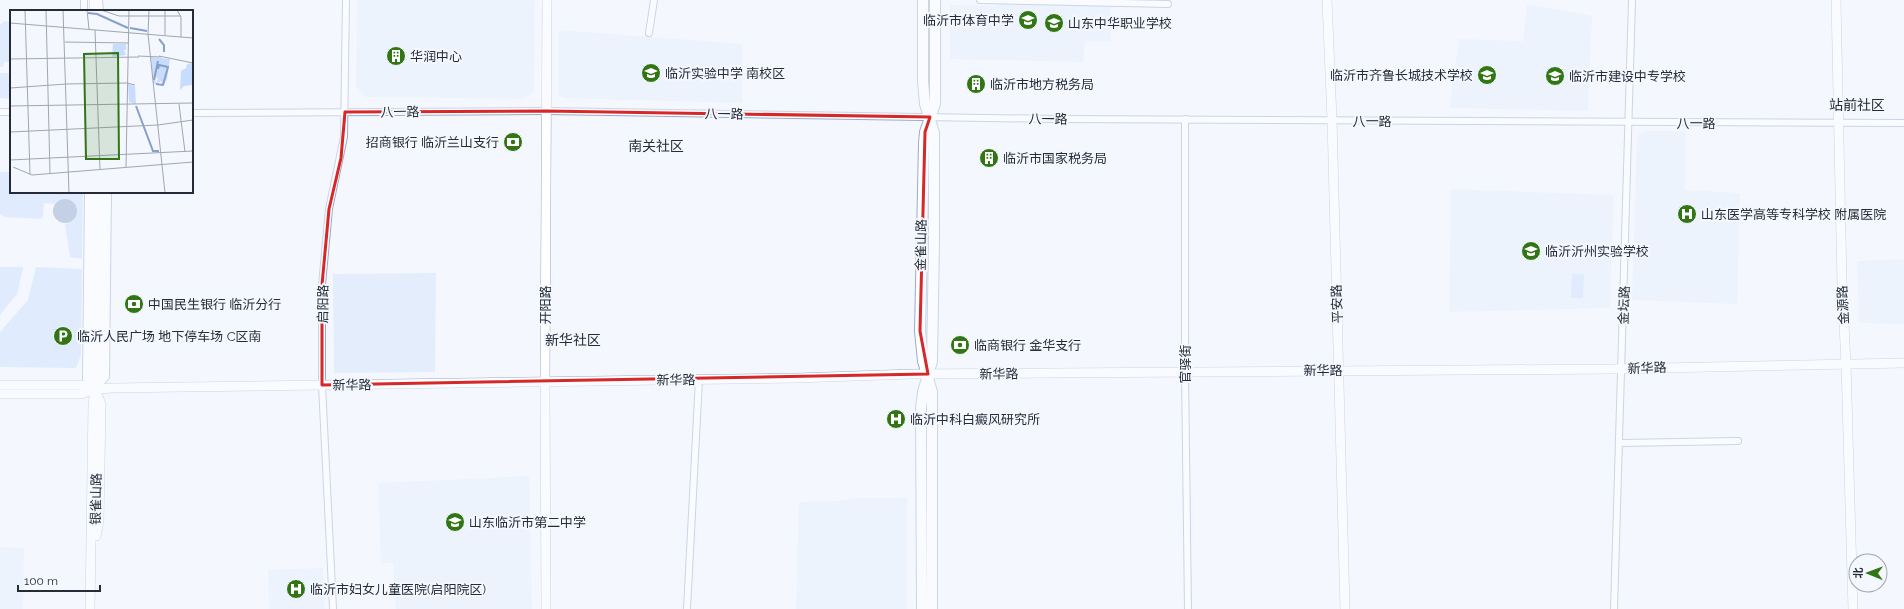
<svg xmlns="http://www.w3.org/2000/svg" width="1904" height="609" font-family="Raleway,'Noto Sans SC',sans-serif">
<rect width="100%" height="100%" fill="#f4f8fe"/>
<!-- built -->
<g fill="#e4edfc">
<polygon points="357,0 535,0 534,93 521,99 365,97 356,86"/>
<polygon points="997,0 1111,0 1111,42 1085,41 1083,62 950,59 950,5 997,6"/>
<polygon points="1527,4 1592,16 1588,111 1449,108 1459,39 1523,41"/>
<polygon points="559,30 743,44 742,103 563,98 559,95"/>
<polygon points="1644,131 1686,131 1685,190 1740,193 1737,304 1632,300 1637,136"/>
<polygon points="1451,189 1614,195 1610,308 1449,312"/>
<polygon points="1904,259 1904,324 1859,323 1857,261"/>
<polygon points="436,273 435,372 334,373 333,274"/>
<polygon points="529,476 532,609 396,609 393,563 381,563 378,483"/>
<polygon points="856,498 907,498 907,609 796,609 799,502 838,501"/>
<polygon points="0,547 24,548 23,609 0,609"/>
<polygon points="323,568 325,609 269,609 268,570"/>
</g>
<!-- green -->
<g fill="#c8dcfd">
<polygon points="4,21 11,22 11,62 4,62 3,67 0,67 0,25"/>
<polygon points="0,73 11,73 11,99 0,98"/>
<polygon points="0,172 11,172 11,192 83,192 82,259 70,257 65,224 70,223 57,201 55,204 44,203 43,216 40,219 5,217 0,214"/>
<polygon points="0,267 23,267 23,269 17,294 0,315"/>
<polygon points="36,267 82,269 81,355 76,368 0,367 0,332 28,300"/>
<polygon points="1572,274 1584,274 1583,298 1571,298"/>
</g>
<!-- water -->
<circle fill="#88a0c7" cx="65" cy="211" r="12"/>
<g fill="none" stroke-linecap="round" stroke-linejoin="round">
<defs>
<g id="street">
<polyline points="84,0 84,11"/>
<polyline points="99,0 100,11"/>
<polyline points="980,0 1168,4"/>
<polyline points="649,33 654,0"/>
<polyline points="2,112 11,112"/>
<polyline points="192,113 546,111 1057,119 1904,123"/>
<polyline points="1185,119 1185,371 1188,609"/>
<polyline points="88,192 86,379 94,388"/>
<polyline points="100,384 106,377 108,192"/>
<polyline points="1620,443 1738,441"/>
<polyline points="333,609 322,385 322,285 329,209 344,137 346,0"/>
<polyline points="687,609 699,379"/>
<polyline points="1614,609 1632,0"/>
</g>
<g id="secondary">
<polyline points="94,0 95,11"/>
<polyline points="1327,0 1332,120 1345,609"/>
<polyline points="1836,0 1842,283 1846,364 1853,609"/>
<polyline points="95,192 93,379 95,390"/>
<polyline points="0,385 82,385 95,389"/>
<polyline points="96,391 101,404 99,521 96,536"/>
<polyline points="0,394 81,394 95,389 113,388 797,378 911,374 1613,369 1904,363"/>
<polyline points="90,609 93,405 95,389 100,378 102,192"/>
<polyline points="546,609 545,382 547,0"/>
</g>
<g id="primary">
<polyline points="922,609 921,408 923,392 932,361 934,242 934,133 925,104 923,82 923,0"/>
<polyline points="932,609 932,392 923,361 920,331 924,143 925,132 935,104 935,0"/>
</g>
</defs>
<!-- street casing -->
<use href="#street" stroke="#9aabc8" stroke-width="8"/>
<!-- secondary casing -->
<use href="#secondary" stroke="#9aabc8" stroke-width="10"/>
<!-- primary casing -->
<use href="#primary" stroke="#9aabc8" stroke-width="12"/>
<!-- street -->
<use href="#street" stroke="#fff" stroke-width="6"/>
<!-- secondary -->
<use href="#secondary" stroke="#fff" stroke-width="9"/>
<!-- primary -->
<use href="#primary" stroke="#fff" stroke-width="10"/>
</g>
<!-- marked area -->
<path d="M0 0H1904V609H0ZM546,111L930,117L925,132L920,331L928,374L322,385V285L329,209L341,158L345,112Z" fill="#f4f8fe" fill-opacity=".55" fill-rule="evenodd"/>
<path fill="none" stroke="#d62828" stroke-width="3" stroke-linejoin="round" d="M546,111L930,117L925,132L920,331L928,374L322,385V285L329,209L341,158L345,112Z"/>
<!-- icons -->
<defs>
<symbol id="school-disc" viewBox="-11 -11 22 22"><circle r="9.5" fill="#317515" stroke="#f4f8fe"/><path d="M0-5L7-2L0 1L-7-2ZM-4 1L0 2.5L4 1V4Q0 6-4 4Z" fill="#fff"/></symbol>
<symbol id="building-disc" viewBox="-11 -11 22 22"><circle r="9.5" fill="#317515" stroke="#f4f8fe"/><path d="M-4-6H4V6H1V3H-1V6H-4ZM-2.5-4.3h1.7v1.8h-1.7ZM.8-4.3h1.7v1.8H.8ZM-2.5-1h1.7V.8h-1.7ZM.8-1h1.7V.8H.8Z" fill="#fff"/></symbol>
<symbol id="bank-disc" viewBox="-11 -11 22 22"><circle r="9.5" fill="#317515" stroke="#f4f8fe"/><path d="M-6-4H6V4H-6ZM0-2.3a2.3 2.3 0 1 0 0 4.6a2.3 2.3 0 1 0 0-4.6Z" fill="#fff"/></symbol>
<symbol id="hospital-disc" viewBox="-11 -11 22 22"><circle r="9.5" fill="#317515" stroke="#f4f8fe"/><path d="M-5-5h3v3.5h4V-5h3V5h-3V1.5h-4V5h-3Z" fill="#fff"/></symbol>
<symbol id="parking-disc" viewBox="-11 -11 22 22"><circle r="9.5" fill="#317515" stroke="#f4f8fe"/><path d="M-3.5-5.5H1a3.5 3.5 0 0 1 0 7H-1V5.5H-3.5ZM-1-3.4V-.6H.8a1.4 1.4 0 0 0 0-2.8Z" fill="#fff"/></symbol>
</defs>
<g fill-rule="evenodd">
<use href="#school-disc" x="1017" y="9" width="22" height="22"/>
<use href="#school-disc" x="1043" y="12" width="22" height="22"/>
<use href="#building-disc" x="385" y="45" width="22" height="22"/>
<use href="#school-disc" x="640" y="62" width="22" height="22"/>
<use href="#school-disc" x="1476" y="64" width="22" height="22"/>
<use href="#school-disc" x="1544" y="65" width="22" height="22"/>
<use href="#building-disc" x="965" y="73" width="22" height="22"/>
<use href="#bank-disc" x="502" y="131" width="22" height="22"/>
<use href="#building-disc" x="978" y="147" width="22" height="22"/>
<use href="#hospital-disc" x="1676" y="203" width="22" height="22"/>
<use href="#school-disc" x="1520" y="240" width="22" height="22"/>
<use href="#bank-disc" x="123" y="293" width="22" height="22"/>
<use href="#parking-disc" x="52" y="325" width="22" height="22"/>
<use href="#bank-disc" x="949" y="334" width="22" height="22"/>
<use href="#hospital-disc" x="885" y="408" width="22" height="22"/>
<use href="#school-disc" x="444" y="511" width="22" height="22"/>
<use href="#hospital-disc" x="285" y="578" width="22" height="22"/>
</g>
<g text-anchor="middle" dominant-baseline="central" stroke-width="4" stroke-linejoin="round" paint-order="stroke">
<!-- poi labels -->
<g font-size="13" fill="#252c38" stroke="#f4f8fe" text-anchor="start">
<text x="1014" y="20" text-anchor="end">临沂市体育中学</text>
<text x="1068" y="23">山东中华职业学校</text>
<text x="410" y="56">华润中心</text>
<text x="665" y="73">临沂实验中学 南校区</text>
<text x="1473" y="75" text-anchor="end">临沂市齐鲁长城技术学校</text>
<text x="1569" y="76">临沂市建设中专学校</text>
<text x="990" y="84">临沂市地方税务局</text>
<text x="499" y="142" text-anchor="end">招商银行 临沂兰山支行</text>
<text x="1003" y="158">临沂市国家税务局</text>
<text x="1701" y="214">山东医学高等专科学校 附属医院</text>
<text x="1545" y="251">临沂沂州实验学校</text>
<text x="148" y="304">中国民生银行 临沂分行</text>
<text x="77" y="336">临沂人民广场 地下停车场 C区南</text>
<text x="974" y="345">临商银行 金华支行</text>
<text x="910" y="419">临沂中科白癜风研究所</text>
<text x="469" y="522">山东临沂市第二中学</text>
<text x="310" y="589">临沂市妇女儿童医院(启阳院区)</text>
</g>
<!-- street labels -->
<g font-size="13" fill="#252c38" stroke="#f4f8fe">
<text transform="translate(400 112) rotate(-1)">八一路</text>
<text transform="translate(724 114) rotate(1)">八一路</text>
<text transform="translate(1048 119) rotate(1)">八一路</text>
<text x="1372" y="121">八一路</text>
<text x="1696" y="123">八一路</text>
<text transform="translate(921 245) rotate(-89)">金雀山路</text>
<text transform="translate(323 304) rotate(-89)">启阳路</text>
<text transform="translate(1337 304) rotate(-92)">平安路</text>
<text transform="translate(545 305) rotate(-90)">开阳路</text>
<text transform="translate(1624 305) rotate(-88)">金坛路</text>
<text transform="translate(1843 305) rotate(-93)">金源路</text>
<text transform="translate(1185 364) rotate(-90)">官驿街</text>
<text transform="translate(1647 368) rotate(-2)">新华路</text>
<text x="1323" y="370">新华路</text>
<text transform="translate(999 374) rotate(-1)">新华路</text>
<text transform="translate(676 380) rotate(-1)">新华路</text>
<text transform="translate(352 385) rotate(-1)">新华路</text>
<text transform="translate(96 499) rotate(-89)">银雀山路</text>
</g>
<!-- neighbourhood labels -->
<g font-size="14" fill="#252c38" stroke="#f4f8fe">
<text x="1857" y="105">站前社区</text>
<text x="656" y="146">南关社区</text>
<text x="573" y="340">新华社区</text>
</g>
</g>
<!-- overview -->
<g transform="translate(10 10)">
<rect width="183" height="183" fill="#f4f8fe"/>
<path d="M103,34H116V40H114L116,45L102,47ZM141,47L160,49L157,69L153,75L151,71L146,74L148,68L145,67L146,74H143ZM183,53V75L174,76L170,80L171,61L176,58L177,54ZM118,74L125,76L126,94L119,92Z" fill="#c8dcfd"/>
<path fill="none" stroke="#88a0c7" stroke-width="2" d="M78,3L87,4L118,18M120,18L137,21M149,29L154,35V42M144,70L148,51M146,74L153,75L158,57L149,55L148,59M126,96L143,141H149"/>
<path fill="none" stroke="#a1a6af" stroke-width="1" d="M15,0L20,164M36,0L40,164M53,0L59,183M77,0L79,19M91,0L109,6H171M155,0V25M167,0L171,7V27M0,13L183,28M85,20L90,160M138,24L139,0M138,24L155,183M55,32L118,33M128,46L151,47M149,46L183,53M0,49L129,47M0,78L56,74L117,73L125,75M169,94L175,142M0,96L183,93M0,122L148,115L183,110M0,150L183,141M3,157L22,165L183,152M116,157L119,0"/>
<path fill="#317515" fill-opacity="0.15" stroke="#317515" stroke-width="2" d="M108,43L109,149H76L74,44Z"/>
<rect width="183" height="183" fill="none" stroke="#252c38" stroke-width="2"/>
</g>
<!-- north arrow -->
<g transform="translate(1868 573) rotate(271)"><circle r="19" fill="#f4f8fe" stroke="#a1a6af"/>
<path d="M0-3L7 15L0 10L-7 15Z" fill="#317515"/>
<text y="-6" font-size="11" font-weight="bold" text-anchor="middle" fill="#252c38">北</text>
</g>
<!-- scale -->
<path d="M18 585v6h82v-6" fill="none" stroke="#252c38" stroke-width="2"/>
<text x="24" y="585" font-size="12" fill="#252c38" stroke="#f4f8fe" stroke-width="3" paint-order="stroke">100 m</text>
</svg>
